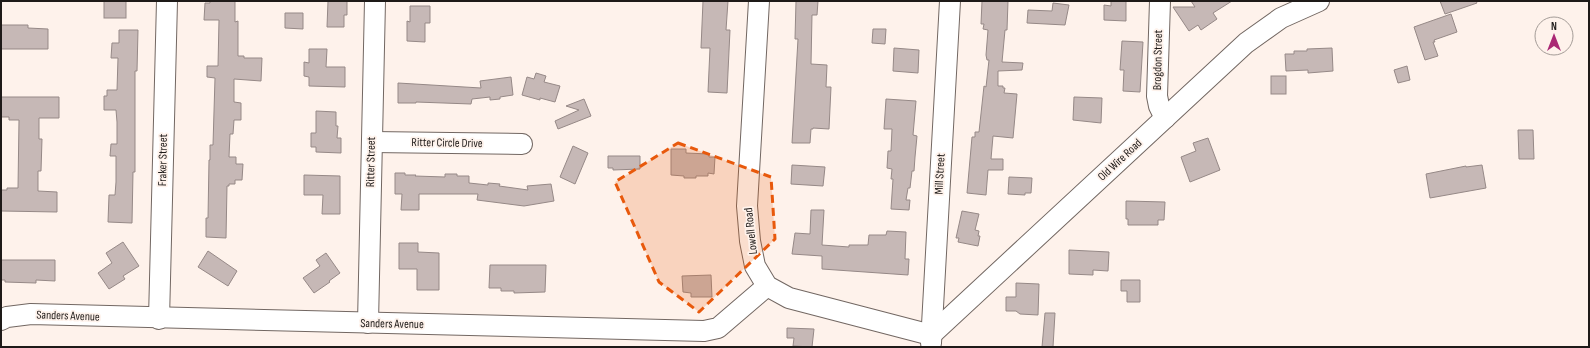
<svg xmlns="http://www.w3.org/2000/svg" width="1590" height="348" font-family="'Sofia Sans Condensed',sans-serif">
<rect width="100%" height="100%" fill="#fef2eb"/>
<!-- building -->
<g fill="#c6b8b6" stroke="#968987">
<rect x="104" y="1" width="22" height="17"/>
<polygon points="210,1 235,1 235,22 238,21 238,56 244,56 244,58 262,58 261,81 234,79 234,102 241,103 241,120 234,120 233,134 230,134 229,157 236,157 236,164 243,164 242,180 235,180 235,184 229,184 229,186 227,186 226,238 206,237 206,218 208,218 209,160 210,160 210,145 213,145 215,78 207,77 207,66 218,66 219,20 204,20 205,3 210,3"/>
<polygon points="328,1 347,1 347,15 344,15 344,27 327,27"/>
<polygon points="703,1 728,1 726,30 730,30 727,93 708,92 710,48 701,48"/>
<polygon points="796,1 818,1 817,15 812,15 811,64 827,65 826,87 831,87 829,129 813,128 813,129 811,129 810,143 792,143 798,39 795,39"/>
<polygon points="982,1 1008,1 1007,30 1005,30 1002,62 1023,63 1022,70 998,71 998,86 1003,86 1003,88 1005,88 1004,93 1017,94 1013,138 993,136 991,159 1003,159 1003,170 988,170 986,195 967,193 972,137 975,137 975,132 979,132 984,86 986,87 989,60 987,60 986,55 988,30 983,29 984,24 981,24"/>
<polygon points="1111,1 1126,1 1126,21 1104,20 1104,5 1111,6"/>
<polygon points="1191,1 1232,1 1213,13 1217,19 1201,30 1198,25 1189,31 1173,7 1195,7"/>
<polygon points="1440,1 1476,1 1477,3 1445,14"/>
<polygon points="1053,3 1069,5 1065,25 1027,23 1028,10 1052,11"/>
<polygon points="410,6 430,6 430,23 425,23 425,42 407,41 407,21 410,22"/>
<polygon points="285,13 303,13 303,29 285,28"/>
<polygon points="1451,14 1457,32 1434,40 1435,42 1433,42 1438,56 1425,60 1414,27"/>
<polygon points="1,25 28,25 28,28 48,29 48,49 1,49"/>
<polygon points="873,29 886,29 885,44 872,43"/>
<polygon points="119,30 138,30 137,71 135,71 135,172 133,172 132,223 108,222 109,195 115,195 116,182 116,156 110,156 111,144 117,144 117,122 116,110 104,110 104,96 107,96 107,90 117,90 118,58 111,58 112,43 119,43"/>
<polygon points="1122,41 1143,42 1140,92 1123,91 1124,70 1120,70"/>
<polygon points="894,48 919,50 918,73 893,71"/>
<polygon points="1332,48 1333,71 1308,73 1308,70 1286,71 1285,54 1294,54 1294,51 1307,51 1307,49"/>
<polygon points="309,49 327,49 326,67 345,67 345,87 309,86 309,77 304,76 304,62 309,63"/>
<polygon points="1407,66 1410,80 1398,83 1394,70"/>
<polygon points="536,73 546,76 544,82 560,86 555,102 540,98 540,100 522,95 527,77 534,79"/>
<rect x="1271" y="76" width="15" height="18"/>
<polygon points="511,77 513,95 500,97 500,99 490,100 490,97 472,99 471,104 416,102 416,103 398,103 398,83 481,88 480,81"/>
<polygon points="1,97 59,97 59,118 39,118 39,139 42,139 41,171 38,171 38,191 57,192 57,212 1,211 1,190 7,190 7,188 18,188 19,120 9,120 9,117 1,117"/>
<polygon points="1074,97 1102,98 1101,123 1073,120"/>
<polygon points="584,99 591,116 558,129 555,121 579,110 566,106"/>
<polygon points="886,99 916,101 913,135 917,136 915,157 914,171 912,171 910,188 908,188 906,200 910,200 909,210 891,209 893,179 891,179 892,169 887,168 888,151 891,151 892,129 884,129"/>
<polygon points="316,111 336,112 336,126 338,126 337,138 341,138 341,153 316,152 316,147 311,147 311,133 316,133"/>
<polygon points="1518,130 1533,130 1534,159 1519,159"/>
<polygon points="1208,138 1220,170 1190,182 1181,157 1196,151 1193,143"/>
<polygon points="573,146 588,153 575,184 560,177"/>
<polygon points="671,149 686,149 686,153 709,154 709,157 715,157 714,174 708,173 708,176 696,176 696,178 684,178 684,176 671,175"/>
<polygon points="608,156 640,156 640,169 613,170 613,168 608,168"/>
<polygon points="792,165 825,167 823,186 791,184"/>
<polygon points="1482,165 1486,188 1430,198 1426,174 1466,166 1466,167"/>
<polygon points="395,173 405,173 405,175 416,175 415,176 445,177 445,174 457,174 457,176 469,176 469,183 488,185 488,183 500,184 499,186 528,190 527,186 551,184 554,201 524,206 477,200 478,194 419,194 419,210 401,210 402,194 395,194"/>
<polygon points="304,175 340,176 340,214 322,214 323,195 304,195"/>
<polygon points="1009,177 1032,178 1031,193 1025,193 1025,195 1008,194"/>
<polygon points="1126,201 1165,202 1164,220 1158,220 1158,225 1128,225 1128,219 1126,219"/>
<polygon points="811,210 824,210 822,245 849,247 849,245 868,245 869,235 886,235 887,231 906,232 905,259 909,259 908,275 822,269 822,256 792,254 795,233 810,234"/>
<polygon points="962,211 979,214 975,230 979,231 978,236 980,236 978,246 958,242 959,238 956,238"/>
<polygon points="123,242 139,266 123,276 125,279 109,289 98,273 112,263 106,253"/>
<polygon points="399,243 418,243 418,252 439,253 439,290 417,290 417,269 399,269"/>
<polygon points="1069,250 1109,252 1108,271 1093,270 1093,275 1069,274"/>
<polygon points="208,251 237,271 228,286 198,267"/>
<polygon points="326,253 340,273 329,281 330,282 314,293 303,278 320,266 316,260"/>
<polygon points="1,260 55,260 55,281 36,280 36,283 5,282 5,280 1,280"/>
<polygon points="490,265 546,265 545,292 514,293 514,291 501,291 501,288 489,288"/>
<polygon points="711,275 712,297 691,297 691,293 683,292 682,276"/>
<polygon points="1121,280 1140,280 1140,302 1127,302 1127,291 1121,291"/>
<polygon points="1016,283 1039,284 1038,315 1020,314 1016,311 1006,311 1006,297 1016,297"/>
<polygon points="1045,313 1055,313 1053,347 1042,347"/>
<polygon points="787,328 814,329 812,347 793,346 794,338 787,338"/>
</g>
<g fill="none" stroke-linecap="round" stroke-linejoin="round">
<defs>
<g id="minor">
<polyline points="759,1 747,206 750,241 755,266 767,286 789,298 931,335"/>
<polyline points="1160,1 1157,96 1159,106 1165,118"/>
<polyline points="372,142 522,144"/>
<polyline points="159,319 167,1"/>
<polyline points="1,320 7,317 31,314 704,331 718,328 767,286"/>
<polyline points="368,323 375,1"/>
<polyline points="931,335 1246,43 1281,18 1319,1"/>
<polyline points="931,343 950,1"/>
</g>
</defs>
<!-- minor casing -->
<use href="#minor" stroke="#726762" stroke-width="22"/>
<!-- minor -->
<use href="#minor" stroke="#fff" stroke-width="20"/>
</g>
<!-- marked area -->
<path fill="#e8590c" fill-opacity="0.2" stroke="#e8590c" stroke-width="3" stroke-dasharray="8 5" stroke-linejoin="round" d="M678,143L771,177L775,239L699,312L659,282L615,182Z"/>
<g text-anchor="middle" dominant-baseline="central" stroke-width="3.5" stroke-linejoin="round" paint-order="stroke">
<!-- street labels -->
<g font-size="12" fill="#1e1a18" stroke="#fef2eb">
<text transform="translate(1158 60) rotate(-89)">Brogdon Street</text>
<text transform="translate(447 143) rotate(1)">Ritter Circle Drive</text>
<text transform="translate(163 160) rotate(-89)">Fraker Street</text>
<text transform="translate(1120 160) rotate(-43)">Old Wire Road</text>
<text transform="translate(371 162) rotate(-89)">Ritter Street</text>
<text transform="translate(940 174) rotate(-87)">Mill Street</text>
<text transform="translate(751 231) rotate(-96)">Lowell Road</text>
<text transform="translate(68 316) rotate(2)">Sanders Avenue</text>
<text transform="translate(392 324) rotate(1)">Sanders Avenue</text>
</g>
</g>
<!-- border -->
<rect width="1590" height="348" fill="none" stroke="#1e1a18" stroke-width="4"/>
<!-- north arrow -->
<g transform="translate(1554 36)"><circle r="19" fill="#fef2eb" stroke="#a49c97"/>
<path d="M0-3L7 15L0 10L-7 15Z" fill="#aa2874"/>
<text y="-6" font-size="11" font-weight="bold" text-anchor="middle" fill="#1e1a18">N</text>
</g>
</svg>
